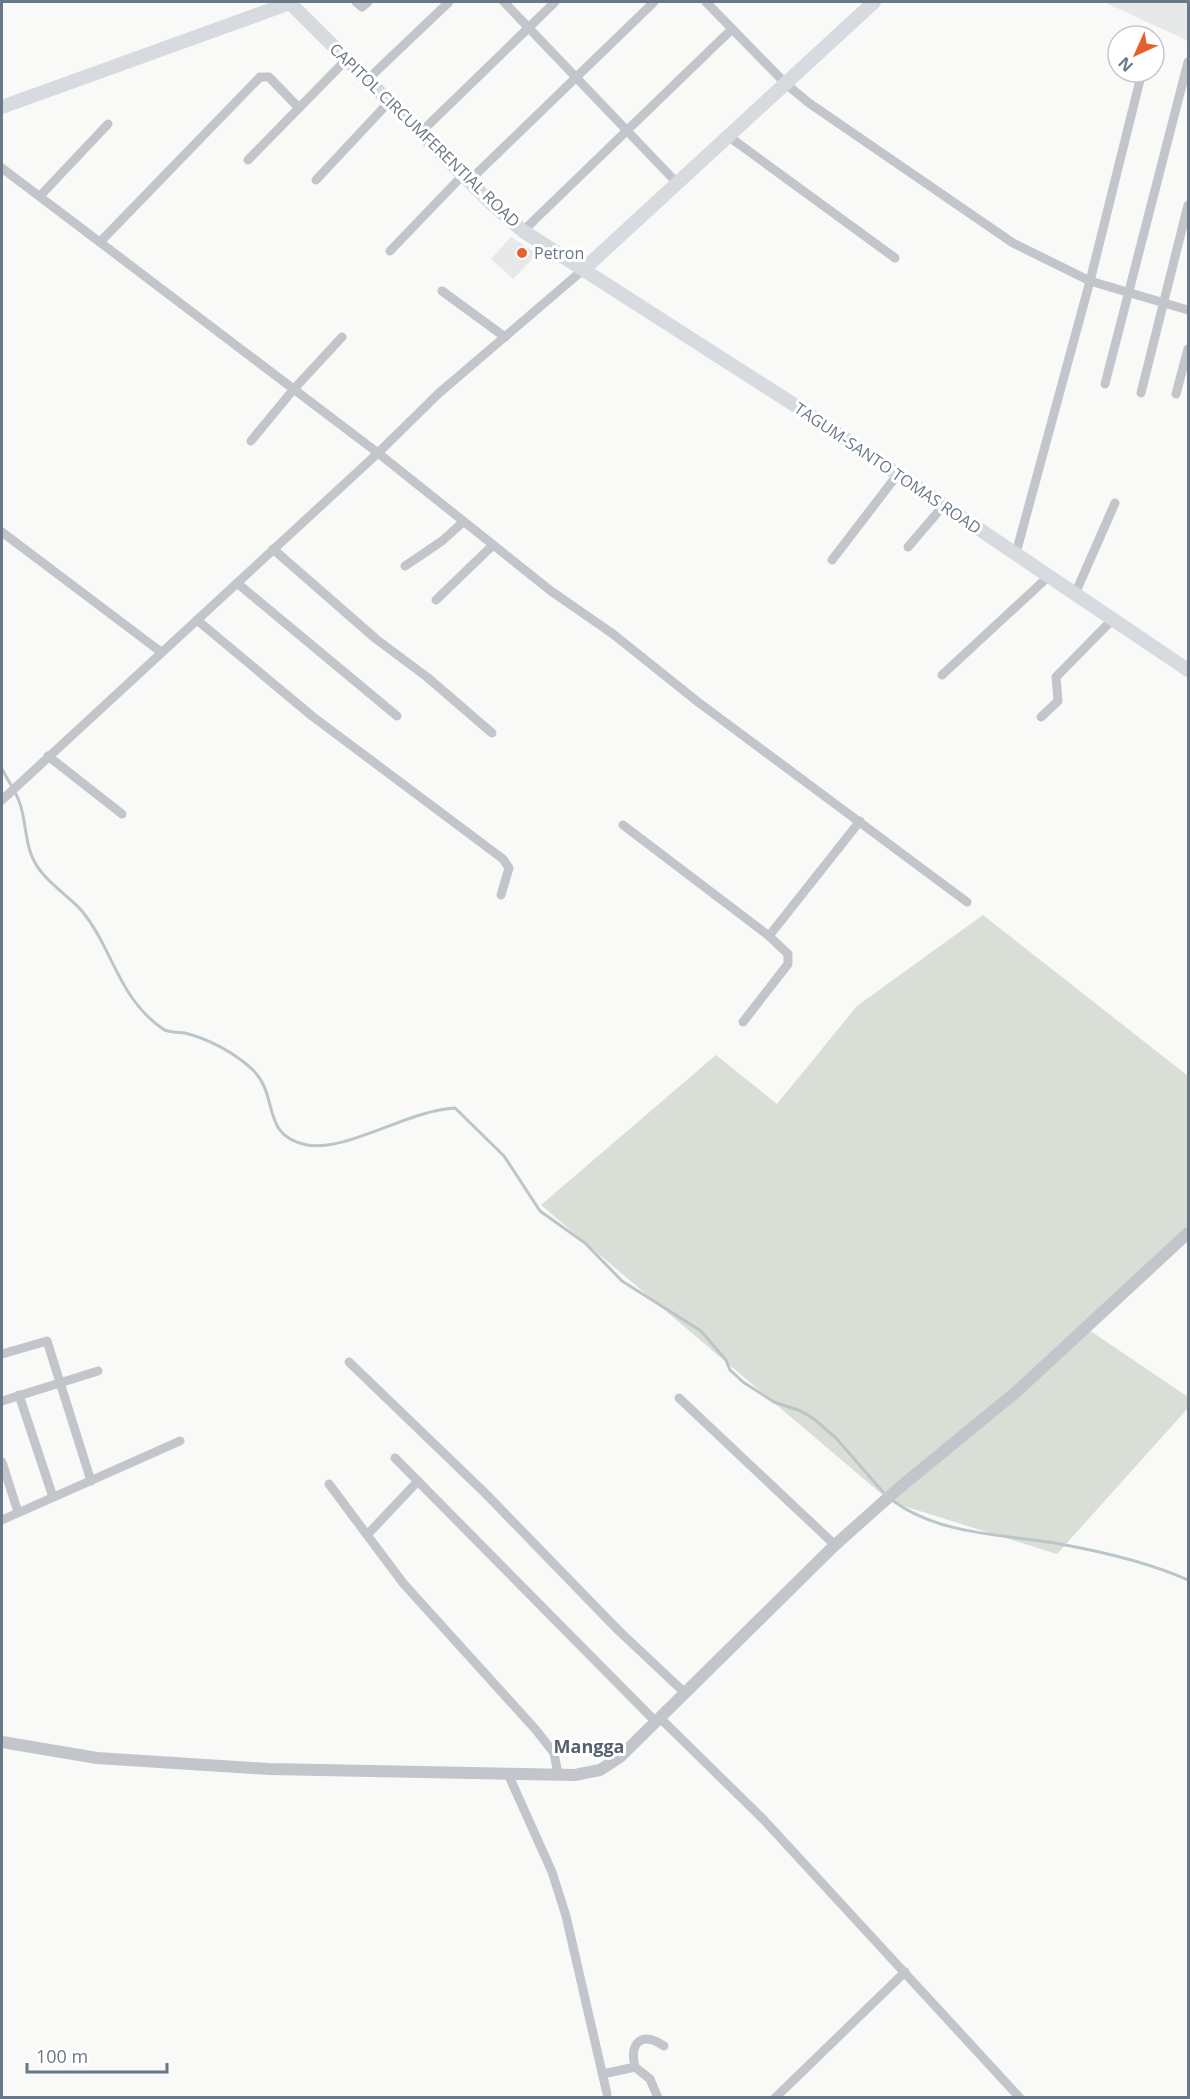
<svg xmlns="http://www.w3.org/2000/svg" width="1190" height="2099" font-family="'Open Sans',sans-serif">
<rect width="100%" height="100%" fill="#f9f9f7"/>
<!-- built -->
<g fill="#e7e8e8">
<polygon points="1104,2 1188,2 1188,41"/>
<polygon points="511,237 537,254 513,279 491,259"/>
</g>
<!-- green -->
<polygon fill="#d9ded6" points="983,915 1188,1076 1188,1239 1089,1330 1188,1397 1188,1408 1057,1554 891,1502 541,1205 716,1055 777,1104 857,1006"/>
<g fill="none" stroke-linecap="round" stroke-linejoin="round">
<!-- stream -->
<g stroke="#bbc6cb" stroke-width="3">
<path d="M2,769C7,779 15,790 19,801C27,821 24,847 37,866C48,884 68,895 82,911C113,949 118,998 163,1029C169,1033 178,1032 185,1033C209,1039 235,1053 253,1070C280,1097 260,1136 307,1145C347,1152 409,1110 455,1108L504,1156L540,1211L585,1243L622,1281L701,1331L726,1360L730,1370L743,1382L774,1402L801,1411L814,1419L836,1438L883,1492"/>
<path d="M892,1500C940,1536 1005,1534 1060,1544C1104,1552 1148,1562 1188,1580"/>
</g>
<!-- minor -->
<g stroke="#c2c6cb" stroke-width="9">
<polyline points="356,2 362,7 368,2"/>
<polyline points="504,2 677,183"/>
<polyline points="706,2 786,84 809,103 1013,243 1090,281 1188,310"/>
<polyline points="367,80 449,2"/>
<polyline points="420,133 555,2"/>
<polyline points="728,136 895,258"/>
<polyline points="248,160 346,60"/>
<polyline points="2,168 378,453 551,591 613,634 698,702 967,902"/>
<polyline points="316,180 389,102"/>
<polyline points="469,181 654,2"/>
<polyline points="40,196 108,124"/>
<polyline points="523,231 732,29"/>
<polyline points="100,242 260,77 269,77 299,108"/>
<polyline points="390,251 463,175"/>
<polyline points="442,291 505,337"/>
<polyline points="1105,384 1188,62"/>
<polyline points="1141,393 1188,205"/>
<polyline points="1176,394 1188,349"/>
<polyline points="251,441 293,390 342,337"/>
<polyline points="2,532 161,652"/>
<polyline points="908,547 944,505"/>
<polyline points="273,549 376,639 427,677 492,733"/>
<polyline points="1016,553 1090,281 1142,72"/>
<polyline points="832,560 898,474"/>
<polyline points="405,566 442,541 463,522"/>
<polyline points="237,583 397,716"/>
<polyline points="1075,594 1115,503"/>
<polyline points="436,600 493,545"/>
<polyline points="197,620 312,716 503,859 509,868 501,895"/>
<polyline points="942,675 1049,576"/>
<polyline points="1041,717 1058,701 1056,677 1113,619"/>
<polyline points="48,756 122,814"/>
<polyline points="2,800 378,453 438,394 584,269"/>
<polyline points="623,825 769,936 860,821"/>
<polyline points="743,1022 788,964 788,954 769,936"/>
<polyline points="2,1354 47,1341 91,1481"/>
<polyline points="349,1362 485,1493 618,1630 685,1693"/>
<polyline points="19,1395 53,1497"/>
<polyline points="679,1398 835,1545"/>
<polyline points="2,1401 98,1371"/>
<polyline points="395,1458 656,1722"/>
<polyline points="2,1462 18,1512"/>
<polyline points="329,1484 403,1583 536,1730 554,1753 558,1774"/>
<polyline points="2,1520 180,1441"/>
<polyline points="367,1535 418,1481"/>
<polyline points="660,1718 763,1819 1020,2098"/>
<polyline points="508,1774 552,1872 566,1916 607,2094"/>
<polyline points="603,2074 635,2067"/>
<path d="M658,2098L650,2079L635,2067C629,2042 642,2031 664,2046"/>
<polyline points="775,2098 905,1972"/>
</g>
<!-- tertiary -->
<polyline stroke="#c2c6cb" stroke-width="12" points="2,1742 97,1758 269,1769 575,1775 600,1770 620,1757 835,1545 899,1488 1015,1393 1188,1233"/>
<!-- secondary -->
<g stroke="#d7dbdf" stroke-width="14">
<polyline points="289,2 492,204 523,231 807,413 1188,670"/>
<polyline points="2,107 290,3"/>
<polyline points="584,269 874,2"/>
</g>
</g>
<!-- markers -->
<circle fill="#e5602b" stroke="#fff" stroke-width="2" cx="522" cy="253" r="6"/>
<g text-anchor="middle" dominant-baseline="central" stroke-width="6" stroke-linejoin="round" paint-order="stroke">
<!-- street labels -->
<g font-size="16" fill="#687888" stroke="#fff">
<text transform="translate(425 135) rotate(44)">CAPITOL CIRCUMFERENTIAL ROAD</text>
<text transform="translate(888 468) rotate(34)">TAGUM-SANTO TOMAS ROAD</text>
</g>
<!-- poi labels -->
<g font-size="16" fill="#687888" stroke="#fff" text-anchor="start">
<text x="534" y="253">Petron</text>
</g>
<!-- neighbourhood labels -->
<g font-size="18" font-weight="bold" fill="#56626d" stroke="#fff">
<text x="589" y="1746">Mangga</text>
</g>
</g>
<!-- border -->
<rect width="1190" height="2099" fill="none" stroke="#687888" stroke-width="6"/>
<!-- north arrow -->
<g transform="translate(1136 54) rotate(225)"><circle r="28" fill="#ffffff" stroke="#c3c9cf" stroke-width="1.5"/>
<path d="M0-4.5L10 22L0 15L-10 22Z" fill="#e5602b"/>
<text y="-9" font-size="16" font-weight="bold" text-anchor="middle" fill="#687888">N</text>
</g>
<!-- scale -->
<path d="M27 2063v9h140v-9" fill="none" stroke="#687888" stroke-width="3"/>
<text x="36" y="2063" font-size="18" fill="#687888" stroke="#ffffff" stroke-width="4.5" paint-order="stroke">100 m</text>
</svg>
